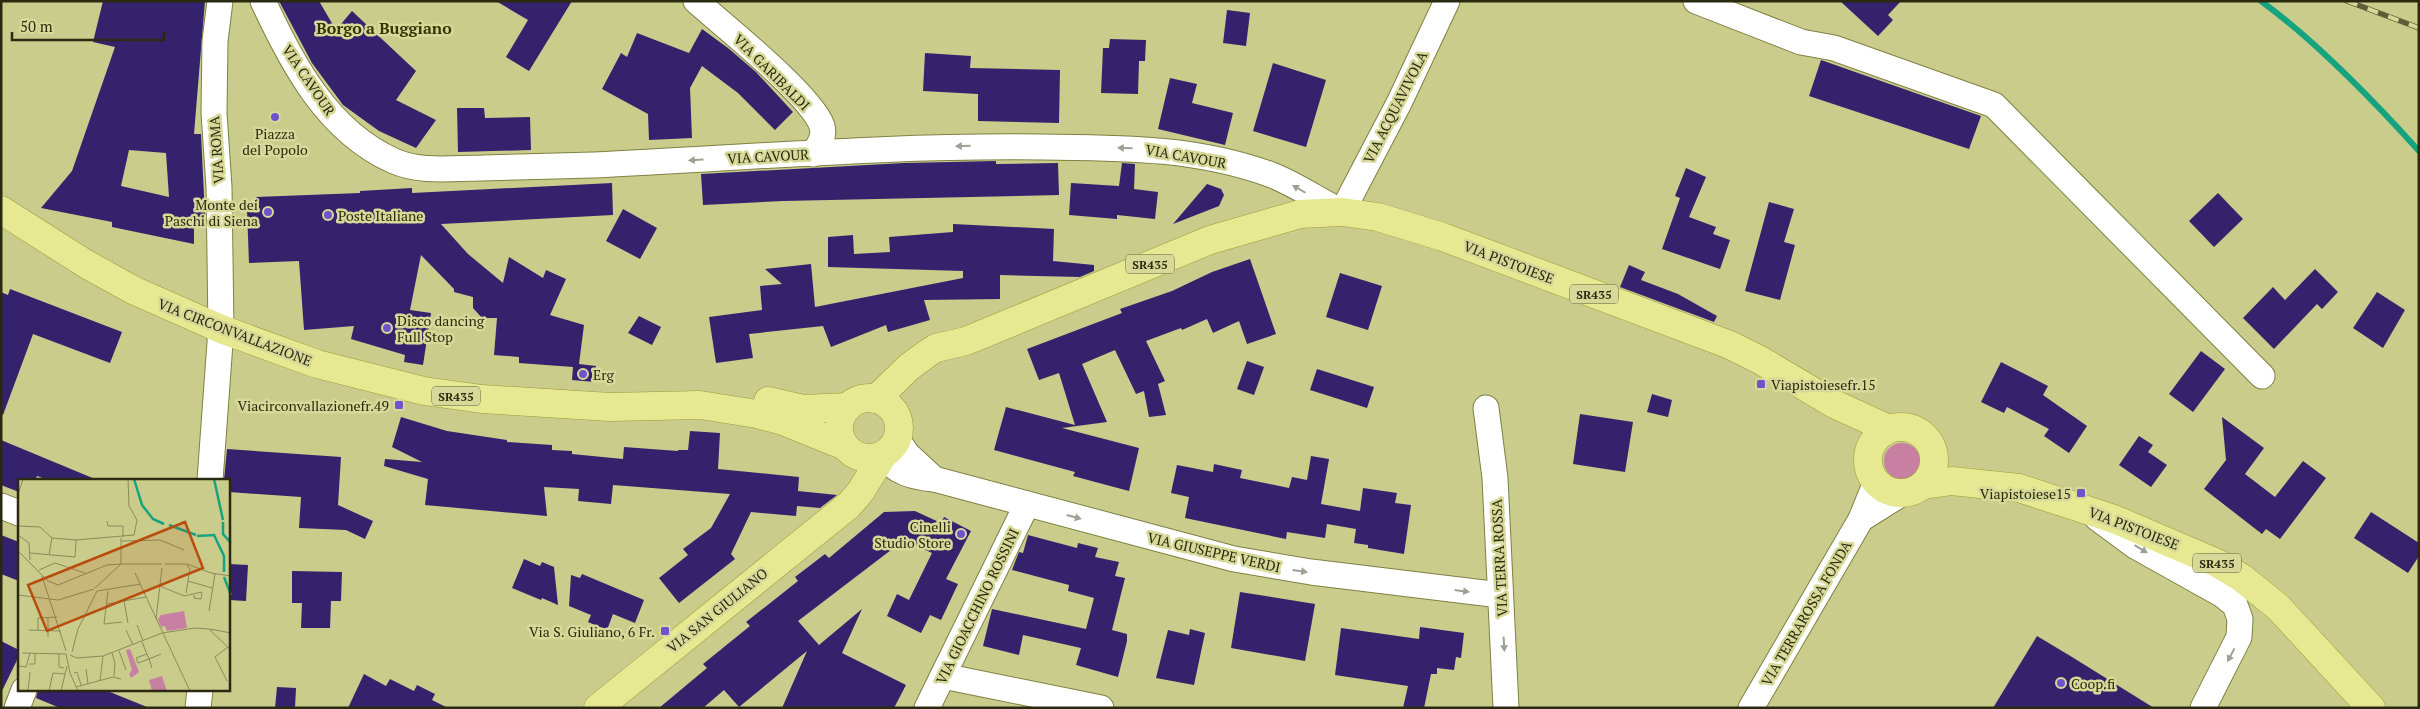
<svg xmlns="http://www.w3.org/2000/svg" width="2420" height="709" font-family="'PT Serif',serif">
<rect width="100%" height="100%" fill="#cacc8c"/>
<!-- green -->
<circle fill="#c780a2" cx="1902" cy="461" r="18"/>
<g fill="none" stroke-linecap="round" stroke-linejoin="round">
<!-- stream -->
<path stroke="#16a380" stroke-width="6" d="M2261,1C2317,42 2372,99 2419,151"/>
</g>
<!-- building -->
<g fill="#35226c" fill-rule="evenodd">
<path d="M103,1H205L194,134H201L205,216H202L203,226L194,227V244L112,227V222L41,208L72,171L115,47L93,42ZM129,150L166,153L169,197L121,186Z"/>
<polygon points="279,1 319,1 336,30 352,11 416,71 396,100 436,120 416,148 379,131 343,105 312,63"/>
<polygon points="496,1 572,1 529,71 506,57 528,20"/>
<polygon points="1840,1 1901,1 1888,15 1893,20 1878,36"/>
<polygon points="1227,10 1250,13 1246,46 1223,43"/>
<polygon points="702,29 728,48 756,72 793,112 775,130 738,93 702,66 690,88 692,138 649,140 648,114 602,89 621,53 627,57 637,33 689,53"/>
<polygon points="1110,39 1146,40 1145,61 1139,61 1138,94 1101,93 1103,48 1109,48"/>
<polygon points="925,53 971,56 970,68 1060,70 1059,123 978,121 978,94 923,91"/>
<polygon points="1821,60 1981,116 1969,149 1809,96"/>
<polygon points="1273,63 1326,80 1306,147 1253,131"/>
<polygon points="1170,78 1197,84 1192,103 1233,113 1225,145 1158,129"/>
<polygon points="457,108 484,108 485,118 530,117 531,150 458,152"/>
<polygon points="996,161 996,164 1058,163 1059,195 783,201 703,205 701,174 904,163"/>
<polygon points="1122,163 1135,164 1134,189 1158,192 1155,219 1117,215 1117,219 1069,215 1071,183 1119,186"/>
<polygon points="1686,168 1706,177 1689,217 1716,227 1713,234 1730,240 1720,269 1662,249 1680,198 1675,196"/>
<polygon points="612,183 613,215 441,224 468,254 503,283 509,257 543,278 546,270 566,279 550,315 584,325 579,364 596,366 595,382 572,380 573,367 519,363 519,357 494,355 497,318 482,318 473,308 473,297 454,292 454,289 421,255 410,310 431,313 423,365 404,362 405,355 351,339 354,326 304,330 299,261 249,263 247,210 256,209 256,197 360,193 360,191 412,188 412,193"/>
<polygon points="1207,184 1221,189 1224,195 1219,206 1173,224"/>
<polygon points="2218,193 2243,219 2214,247 2189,221"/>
<polygon points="1769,202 1794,209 1784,242 1795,245 1780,300 1745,291"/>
<polygon points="623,209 657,228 640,259 606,241"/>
<polygon points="953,224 1054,229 1053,261 1094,265 1094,271 1080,277 1000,275 1000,299 924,300 930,320 888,332 886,325 831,347 823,326 749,334 753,358 716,363 709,317 762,310 760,286 782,284 765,269 811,264 815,307 963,278 963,271 828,267 828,237 853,235 854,254 890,252 889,237 953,232"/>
<polygon points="1250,259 1276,334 1247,344 1239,321 1213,333 1207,319 1182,330 1181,328 1146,341 1165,381 1158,384 1166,415 1149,417 1144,391 1136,394 1115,350 1082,364 1107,422 1062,428 1139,448 1129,491 1073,476 1075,472 994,450 1006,407 1075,425 1059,373 1039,380 1027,349 1122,313 1120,309 1172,291 1212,272"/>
<polygon points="1629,265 1645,272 1641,280 1678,294 1717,316 1714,322 1620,287"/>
<polygon points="2315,269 2338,292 2322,309 2317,304 2274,349 2243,318 2273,287 2285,300"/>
<polygon points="1340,273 1382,286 1368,330 1326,317"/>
<polygon points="10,289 122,332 110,363 33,334 3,415 1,414 1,292 8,295"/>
<polygon points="2377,292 2405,310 2383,348 2353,328"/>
<polygon points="639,316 661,327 652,345 628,333"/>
<polygon points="2201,351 2225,369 2193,412 2169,394"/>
<polygon points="1247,361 1264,367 1254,395 1237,389"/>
<polygon points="2001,362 2048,386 2043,395 2087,426 2069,453 2044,436 2049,429 2007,407 2004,413 1981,402"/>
<polygon points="1317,369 1374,387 1367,408 1310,390"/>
<polygon points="1652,394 1672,400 1668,417 1647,412"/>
<polygon points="1580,414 1633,422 1625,472 1573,464"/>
<polygon points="401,417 447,431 507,440 507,442 552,445 552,450 572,451 572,454 623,459 624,447 678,451 678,450 688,450 690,431 720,433 718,469 799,477 798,491 837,495 820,508 797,506 796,516 751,512 731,554 735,559 679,603 659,578 688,555 683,549 711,528 730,494 613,485 611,504 578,501 579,489 544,487 547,516 425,505 428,479 384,466 385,459 422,462 392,447"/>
<polygon points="2222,417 2264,448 2245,474 2275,497 2303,461 2326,478 2280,539 2266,529 2262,534 2204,489 2226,460"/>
<polygon points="2139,436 2153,445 2148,452 2167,465 2151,487 2119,465"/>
<polygon points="1,440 95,479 94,480 48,480 37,476 35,480 19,480 19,492 1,485"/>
<polygon points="227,449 341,457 338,505 373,521 365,539 346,530 299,528 301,497 229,492 229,480 224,480"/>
<polygon points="1311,456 1329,459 1321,504 1360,511 1363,488 1397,493 1395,503 1411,505 1404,554 1368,548 1368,545 1354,543 1356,529 1327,524 1325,538 1287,532 1286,539 1185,518 1189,497 1171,493 1177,465 1213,472 1214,464 1242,470 1240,478 1289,488 1292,477 1307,480"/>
<polygon points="915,511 941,523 944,517 971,531 946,579 958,584 941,620 930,615 921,633 887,616 897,594 909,600 932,553 913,544 908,537 798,621 819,645 862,609 842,653 906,685 894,708 782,708 807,651 739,707 724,690 703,708 659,708 707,668 703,664 750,626 746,622 798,581 795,577 825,554 829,558 884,512"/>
<polygon points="2371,512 2419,543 2419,556 2408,573 2354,538"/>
<polygon points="1,535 19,542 19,581 1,574"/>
<polygon points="1028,535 1077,548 1078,543 1098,548 1095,557 1119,562 1115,576 1125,578 1112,630 1127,634 1127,641 1118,677 1076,665 1081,648 1023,635 1019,655 983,646 992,609 1086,629 1094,598 1068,591 1069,585 1012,570 1019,552 1023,553"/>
<polygon points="524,559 540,566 542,562 554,567 558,605 542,598 541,600 512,588"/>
<polygon points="229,564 248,565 246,601 229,600"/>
<polygon points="292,571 342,572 341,601 331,601 330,628 301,628 302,603 292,603"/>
<polygon points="582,574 644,600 635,623 613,614 607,630 588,622 591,615 569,606 571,575 580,578"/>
<polygon points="1240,592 1315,604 1305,661 1231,648"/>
<polygon points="1420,627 1464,633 1461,658 1456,657 1454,670 1437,668 1437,674 1431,674 1424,708 1403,708 1408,686 1335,675 1341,628 1419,639"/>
<polygon points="1190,629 1205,633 1194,685 1156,678 1168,630 1189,635"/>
<polygon points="2037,636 2072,657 2154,708 1993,708"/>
<polygon points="1,641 19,650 19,656 1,693"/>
<polygon points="364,674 386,686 390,679 414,691 417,685 435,694 432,700 448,708 348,708"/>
<polygon points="277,687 296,688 295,708 275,708"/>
<polygon points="38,690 105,690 147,707 60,708 36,698"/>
</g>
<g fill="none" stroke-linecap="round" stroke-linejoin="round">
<defs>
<g id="minor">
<path d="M263,1C292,64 328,132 394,161C421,173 453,168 482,168C519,167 556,166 594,165C743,158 892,145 1042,147C1121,148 1193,147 1269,174C1294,183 1318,200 1342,212L1399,103L1447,1"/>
<path d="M696,1C723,25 812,96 822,126C825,137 819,145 813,154"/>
<polyline points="1696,1 1801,42 1834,48 1994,105 2262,376"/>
<polyline points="1486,408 1495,478 1506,708"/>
<polyline points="897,439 907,454 934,479"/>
<path d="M883,455C894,473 914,477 934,479L1234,559L1311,572L1500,595"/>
<polyline points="210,480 221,329 219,187 214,113 215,41 220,1"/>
<polyline points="1,506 19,513"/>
<polyline points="2097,518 2135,546 2221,594 2235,605 2240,619 2239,637 2203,708"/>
<polyline points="1861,519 1901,494"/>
<polyline points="943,676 1101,708"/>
<polyline points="17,708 24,690"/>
<polyline points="198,708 200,690"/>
<polyline points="927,708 1027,504"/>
<polyline points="1751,708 1861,519 1876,482"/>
</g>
<g id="major">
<polyline points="1,210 86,264 133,290 221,329 317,364 424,391 482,399 610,407 700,405 757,414 783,421 845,446"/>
<circle cx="869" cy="428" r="30"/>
<polyline points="876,399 909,367 928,353 936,348 966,341 1210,240 1300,214 1342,212 1378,217 1443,237 1730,345 1760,360 1834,404 1889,429"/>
<polyline points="768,401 803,409 848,407"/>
<circle cx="1901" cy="460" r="33"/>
<polyline points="1924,485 1952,481 2019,488 2114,519 2217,563 2242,578 2278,607 2371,708"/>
<polyline points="598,708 849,505 861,491 883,455"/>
</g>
</defs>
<!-- minor casing -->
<use href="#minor" stroke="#7f8042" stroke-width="27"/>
<!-- major casing -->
<use href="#major" stroke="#9a9b36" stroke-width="29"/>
<!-- minor -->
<use href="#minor" stroke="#fff" stroke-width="25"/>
<!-- major -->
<use href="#major" stroke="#e7e892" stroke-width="28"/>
<defs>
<polyline id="rail" points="2347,1 2419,28"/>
</defs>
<!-- rail casing -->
<use href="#rail" stroke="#5d5d37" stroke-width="5.5"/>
<!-- rail -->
<use href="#rail" stroke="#d7d999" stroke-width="4" stroke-dasharray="11" stroke-linecap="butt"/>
</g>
<!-- one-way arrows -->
<defs><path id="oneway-solid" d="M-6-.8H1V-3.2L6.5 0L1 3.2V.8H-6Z" transform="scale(1.25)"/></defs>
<g fill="#9f9f93">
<use href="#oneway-solid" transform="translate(963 146) rotate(179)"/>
<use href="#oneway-solid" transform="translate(1125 148) rotate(-179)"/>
<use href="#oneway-solid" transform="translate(696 160) rotate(177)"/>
<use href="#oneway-solid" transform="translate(1299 189) rotate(-150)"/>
<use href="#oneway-solid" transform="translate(1074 517) rotate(15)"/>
<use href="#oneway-solid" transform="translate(2141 549) rotate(31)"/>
<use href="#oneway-solid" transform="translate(1300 571) rotate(8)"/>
<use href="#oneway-solid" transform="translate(1462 591) rotate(7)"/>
<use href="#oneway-solid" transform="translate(1504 644) rotate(87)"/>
<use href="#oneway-solid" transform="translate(2231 655) rotate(118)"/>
</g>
<!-- markers -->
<g fill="#6f52cc" stroke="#d7d999" stroke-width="2">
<circle cx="275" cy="117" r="5"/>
<circle cx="268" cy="212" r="5"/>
<circle cx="328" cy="215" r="5"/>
<circle cx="387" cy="328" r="5"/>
<circle cx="583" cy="374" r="5"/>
<rect x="1756" y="379" width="10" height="10" rx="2.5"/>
<rect x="394" y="400" width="10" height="10" rx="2.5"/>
<rect x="2076" y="488" width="10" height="10" rx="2.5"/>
<circle cx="961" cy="534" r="5"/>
<rect x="660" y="626" width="10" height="10" rx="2.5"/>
<circle cx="2061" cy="683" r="5"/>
</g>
<g text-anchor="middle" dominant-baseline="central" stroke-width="5" stroke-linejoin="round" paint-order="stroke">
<!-- shield labels -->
<g fill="#d7d999" stroke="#5e5e39" stroke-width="1">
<rect x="1126" y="254.5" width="48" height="19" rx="4"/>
<rect x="1570" y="284.5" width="48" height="19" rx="4"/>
<rect x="432" y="386.5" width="48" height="19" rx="4"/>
<rect x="2193" y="553.5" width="48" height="19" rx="4"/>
</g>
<g font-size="12" font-weight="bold" fill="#2a2a10">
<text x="1150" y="264">SR435</text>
<text x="1594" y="294">SR435</text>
<text x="456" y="396">SR435</text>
<text x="2217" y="563">SR435</text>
</g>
<!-- street labels -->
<g font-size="14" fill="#2a2a10" stroke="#d7d999">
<text transform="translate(772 72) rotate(45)">VIA GARIBALDI</text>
<text transform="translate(309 80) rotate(56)">VIA CAVOUR</text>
<text transform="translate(1395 107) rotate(-63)">VIA ACQUAVIVOLA</text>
<text transform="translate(216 150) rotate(-94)">VIA ROMA</text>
<text transform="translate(768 156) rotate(-3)">VIA CAVOUR</text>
<text transform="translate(1186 156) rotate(10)">VIA CAVOUR</text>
<text transform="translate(1509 262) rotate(21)">VIA PISTOIESE</text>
<text transform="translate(235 332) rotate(21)">VIA CIRCONVALLAZIONE</text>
<text transform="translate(2134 528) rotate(21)">VIA PISTOIESE</text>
<text transform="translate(1214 552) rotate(13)">VIA GIUSEPPE VERDI</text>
<text transform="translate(1499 558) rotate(-93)">VIA TERRA ROSSA</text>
<text transform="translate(977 606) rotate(-64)">VIA GIOACCHINO ROSSINI</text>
<text transform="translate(717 610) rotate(-39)">VIA SAN GIULIANO</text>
<text transform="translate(1806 613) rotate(-60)">VIA TERRAROSSA FONDA</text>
</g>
<!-- poi labels -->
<g font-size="14" fill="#2a2a10" stroke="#d7d999" text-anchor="end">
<text x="275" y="133" text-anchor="middle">Piazza<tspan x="275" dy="16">del Popolo</tspan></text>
<text x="258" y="204">Monte dei<tspan x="258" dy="16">Paschi di Siena</tspan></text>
<text x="338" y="215" text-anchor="start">Poste Italiane</text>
<text x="397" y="320" text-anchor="start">Disco dancing<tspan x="397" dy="16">Full Stop</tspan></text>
<text x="593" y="374" text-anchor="start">Erg</text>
<text x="1771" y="384" text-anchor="start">Viapistoiesefr.15</text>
<text x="389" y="405">Viacirconvallazionefr.49</text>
<text x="2071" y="493">Viapistoiese15</text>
<text x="951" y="526">Cinelli<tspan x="951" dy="16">Studio Store</tspan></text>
<text x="655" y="631">Via S. Giuliano, 6 Fr.</text>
<text x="2071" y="683" text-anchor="start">Coop.fi</text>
</g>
<!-- quarter labels -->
<g font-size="16" font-weight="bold" fill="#353503" stroke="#d7d999">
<text x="384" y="28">Borgo a Buggiano</text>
</g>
</g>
<!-- overview -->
<g transform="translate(18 479)">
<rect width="212" height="212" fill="#cacc8c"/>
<path d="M166,132L169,149L149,152L147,147L143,148L140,140L143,136ZM112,170L121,193L113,199L111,195L114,191L108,171ZM144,197L149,212H134L131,201Z" fill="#c780a2"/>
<path fill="none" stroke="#16a380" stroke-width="2.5" d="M116,0L124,26L135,40L146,45M196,0L205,41M205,43V55L213,64M151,46L178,56M179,57L196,56L206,77V93M206,98L213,116"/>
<path fill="none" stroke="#8a8b5a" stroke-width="1" d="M0,16L5,0M89,42L90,47H105V58M0,47L22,48L34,59M0,56L11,64L12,81M34,59L58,61L116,56L119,41L111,27L110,0M104,62L142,61L166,71M0,72L30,102L40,106L89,86L103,85V59M12,74L57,78L58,61M31,76L34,59M147,85H169L193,94L213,97M21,91L37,84L67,94M117,94L172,212M24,97L48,172M170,102L194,109M142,107L166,117L184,113L183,120L176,119V116M77,109L103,85H144M79,112L123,105M90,112L86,145L104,143M168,114L172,90L169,86M0,116L40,121L76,110M106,122L110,144M89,125L128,118M191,132L197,95M30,139V158M138,140L144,89M119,146L125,162M192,150L213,154M11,151L43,152M20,151V139L39,138M108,151L115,166M124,163L131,180L120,184L118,179L129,175M101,172L108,191M54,173L60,150L79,112M4,174L48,175M94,174L97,184L96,197M41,175V188L46,189M48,175L52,194L60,212M52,176L59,179L85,177L144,154L177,149L191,150L213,171M11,185H17V174M1,187L8,188L12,174M134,189L131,180L143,175M68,190L70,205M56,194L59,193L63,206M82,202L85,177M209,202L197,178L210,168M58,208L95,198L103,200M10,212L12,193M31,212L35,194L47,195M43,212L49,187"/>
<path fill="#b84d0d" fill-opacity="0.15" stroke="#b84d0d" stroke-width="2.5" d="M167,43L185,89L29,152L10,106Z"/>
<rect width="212" height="212" fill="none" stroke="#2a2a10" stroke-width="2.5"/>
</g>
<!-- border -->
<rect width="2420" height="709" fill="none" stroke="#2a2a10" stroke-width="5"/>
<!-- scale -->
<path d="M12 32v8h152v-8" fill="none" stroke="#2a2a10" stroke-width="2.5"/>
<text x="20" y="32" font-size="15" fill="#2a2a10" stroke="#d7d999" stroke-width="4" paint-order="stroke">50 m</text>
</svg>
